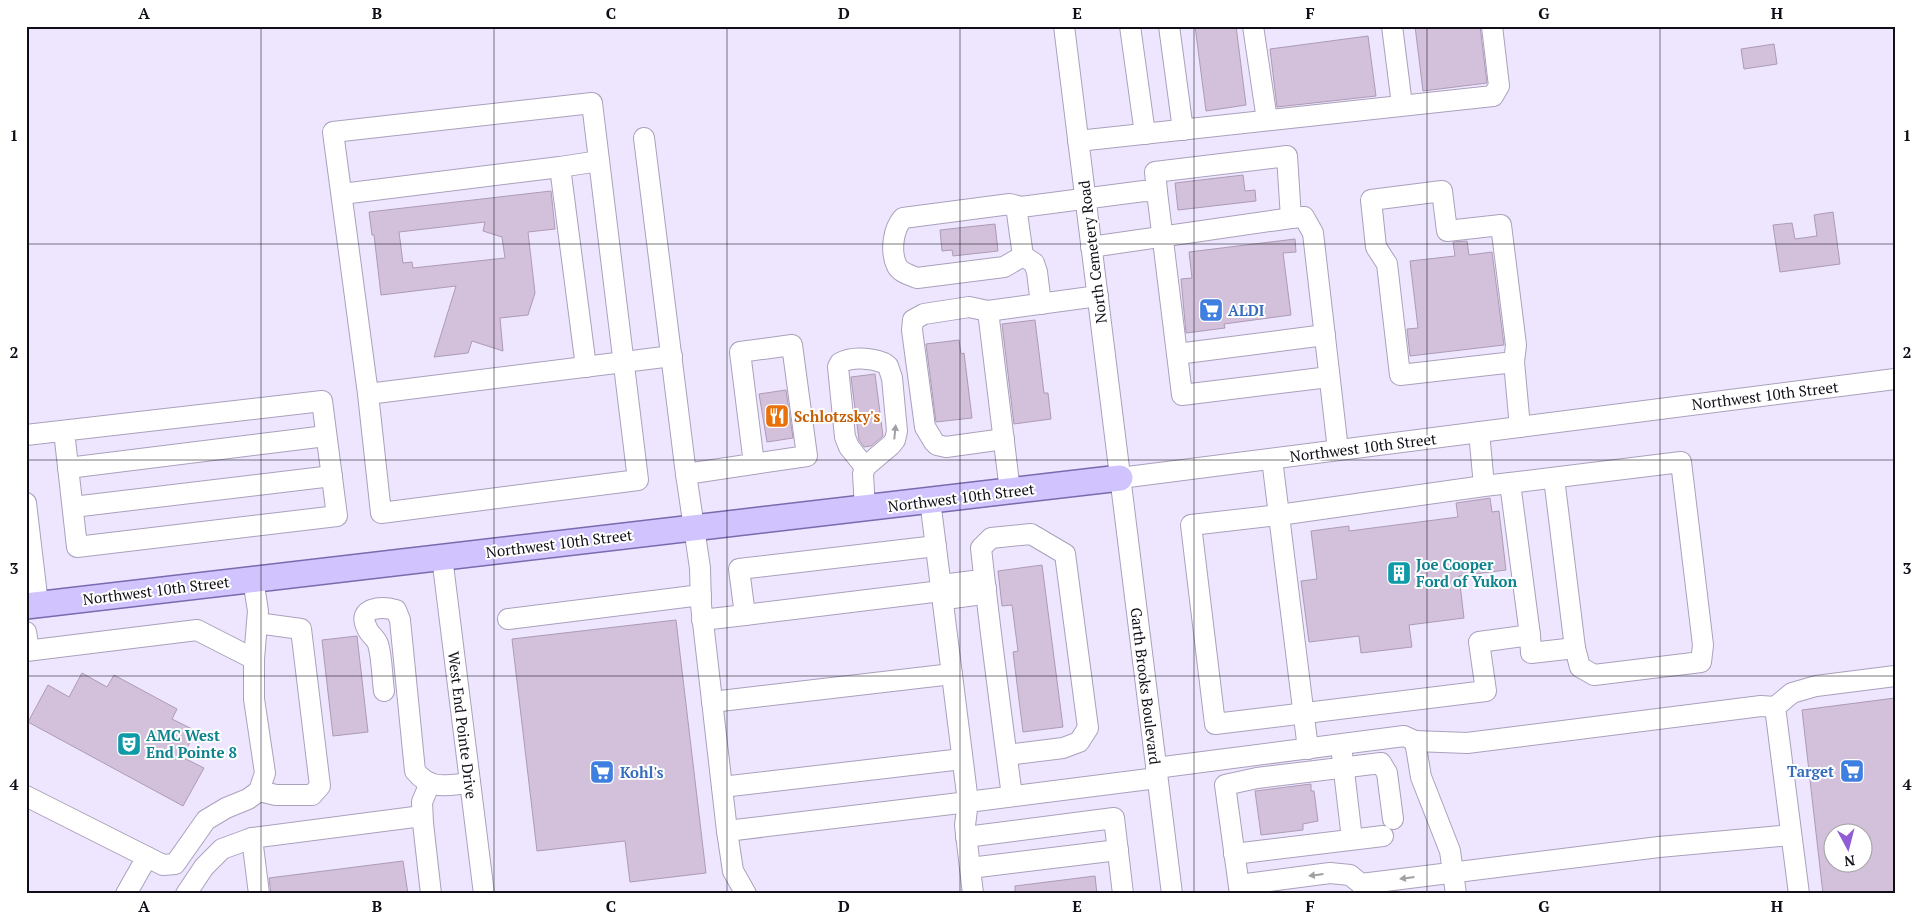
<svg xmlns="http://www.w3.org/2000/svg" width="1921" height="920" font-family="'PT Serif',serif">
<rect width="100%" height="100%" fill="#eee6fe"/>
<!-- building -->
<g fill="#d3c1dc" stroke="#ad9bb5" fill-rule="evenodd">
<polygon points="1195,26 1236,26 1246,105 1206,111"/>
<polygon points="1415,26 1480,26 1487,83 1423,91"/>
<polygon points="1368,36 1376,96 1277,107 1270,49"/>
<polygon points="1774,44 1777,64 1744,69 1741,49"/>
<polygon points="1243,175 1245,191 1255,190 1256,201 1178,210 1175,183"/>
<path d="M551,191L555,229L528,232L535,293L528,315L500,318L503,351L472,341L468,353L434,357L456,286L381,295L374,235H372L369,212ZM485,222L483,231L502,237L505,258L413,268L412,262L403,263L399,232Z"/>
<polygon points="1833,212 1840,264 1780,272 1773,225 1792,223 1795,239 1817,236 1814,215"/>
<polygon points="995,224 998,251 953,256 952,250 942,251 940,230"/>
<polygon points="1295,239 1296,252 1283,253 1291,315 1224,324 1225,328 1186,333 1181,279 1192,278 1189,252"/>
<polygon points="1467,241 1469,255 1492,252 1504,345 1410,356 1407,329 1418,328 1410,261 1455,256 1453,242"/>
<polygon points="1035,320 1044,393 1048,393 1051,419 1014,424 1002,324"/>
<polygon points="959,340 961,354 964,353 972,418 936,422 926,344"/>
<polygon points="875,374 883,436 871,446 864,447 859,440 851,377"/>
<polygon points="786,390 793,438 767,442 759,394"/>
<polygon points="1490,498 1492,512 1499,511 1506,570 1459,576 1464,618 1409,625 1412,647 1361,653 1359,636 1309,642 1301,581 1317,579 1311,531 1349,526 1349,531 1458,517 1456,503"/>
<polygon points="1042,565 1063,727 1023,732 1013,652 1018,651 1012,605 1002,606 998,571"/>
<polygon points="676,620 706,873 630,882 625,841 537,851 512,639"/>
<polygon points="357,636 368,732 333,736 322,640"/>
<polygon points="82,673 107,687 114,675 177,709 172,719 196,731 182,757 204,768 183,806 28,722 48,685 69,697"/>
<path d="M1895,698V894H1823L1802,710ZM1834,832H1864V862H1834Z"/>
<polygon points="1311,784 1311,791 1314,791 1318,821 1303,824 1303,830 1261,835 1255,791"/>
<polygon points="403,861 408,894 271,894 269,878"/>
<polygon points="1095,876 1097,894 1015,894 1015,886"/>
</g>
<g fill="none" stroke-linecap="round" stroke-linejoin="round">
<defs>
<g id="minor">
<polyline points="1064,26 1172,894"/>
<polyline points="1130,26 1145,134"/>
<polyline points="1169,26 1183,130"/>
<polyline points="1253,26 1267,120"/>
<polyline points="1392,26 1402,105"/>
<polyline points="644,138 686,474"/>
<polyline points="1078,141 1493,96 1499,86 1492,26"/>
<polyline points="560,167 599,161"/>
<polyline points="1157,192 1177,354"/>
<polyline points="342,194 560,167 586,367"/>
<path d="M1016,206L1023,256L1004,267L917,278C910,275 901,273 897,266C890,252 893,229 903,218L1010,204L1021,207L1144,191L1157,192L1155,172L1287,156L1291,218L1304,217L1313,233L1338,450"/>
<polyline points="1091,247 1291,218"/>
<polyline points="1023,256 1034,263 1037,272 1041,304"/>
<polyline points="988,311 969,307 924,314 913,320 912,330 925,427 934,442 937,445 946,447 1004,439"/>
<polyline points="1325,335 1177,354 1182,395 1329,377"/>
<polyline points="1514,362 1400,375 1387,264 1376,247 1371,200 1442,191 1447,231 1501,225 1516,345 1514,362 1520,427"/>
<path d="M368,394L381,513L638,480C623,354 607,229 592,103L333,132L368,394C469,382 570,369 672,356"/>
<polyline points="1479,432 1484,486 1279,515 1191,525 1215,724 1486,691 1479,642 1530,635 1510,483 1484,486"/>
<polyline points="26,435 322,401 337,516 77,547 64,431"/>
<polyline points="1272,459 1308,749"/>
<path d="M865,467L849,447L845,437L838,367L840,363C852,356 871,358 884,363L888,366L892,378L897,431L895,440L891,445L865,467L863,474L865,508"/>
<polyline points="68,468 326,436"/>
<polyline points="1120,478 1895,379"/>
<polyline points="1554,478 1575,648"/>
<polyline points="1510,483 1681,462 1703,645 1701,662 1594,675 1580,667 1575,648 1531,653 1530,635"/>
<polyline points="1010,491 988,311 1098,296"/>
<polyline points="26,503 38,604"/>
<polyline points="73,507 332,476"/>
<polyline points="442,557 484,894"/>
<polygon points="973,581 986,588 975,595 953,598 941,591 949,584"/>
<polyline points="745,615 941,591"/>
<polyline points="508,619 701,595"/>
<polyline points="702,620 745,615 739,569 936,546"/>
<polyline points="257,623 301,629 320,786 312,795 276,795 259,791"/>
<polyline points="26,632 29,650"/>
<polyline points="26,651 197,630 254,659"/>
<path d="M384,691C382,677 382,657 378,644C376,638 369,634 367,628C356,607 382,606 396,610L400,620L415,771C431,791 447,785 470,783"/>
<polyline points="712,702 952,674"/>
<polyline points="1415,741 1467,743 1761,706 1775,707"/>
<polyline points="1342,754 1352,839"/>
<path d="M1007,755L1063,748L1079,742L1088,728L1065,554L1031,534L991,538L981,548C990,631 1001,714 1012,796"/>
<polyline points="1156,768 1404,736 1415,741 1421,777 1450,851 1456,894"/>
<polyline points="430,783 422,802 423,823 431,894"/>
<polyline points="722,787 962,759"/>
<polyline points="26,796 163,865 175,864 206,820 226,808 248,799 259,791 265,773 254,699 254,659 258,611 253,579"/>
<polyline points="727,831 968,802 930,500"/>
<polyline points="966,837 1114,818 1123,894"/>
<polyline points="252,838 259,894"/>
<polyline points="1234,854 1383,836"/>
<polyline points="970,868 1118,850"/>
<polyline points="1361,884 1659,847 1791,835"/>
<polyline points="1239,885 1330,873 1350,875 1361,884"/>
<polyline points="126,894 147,857"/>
<polyline points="186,894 204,867 222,849 252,838 422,816"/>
<polyline points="746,894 733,871 727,831 701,605 700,568 686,474 807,456 792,345 740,352 754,464"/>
<polyline points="973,894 965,825 968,802 1157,778"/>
<polyline points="1240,894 1225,785 1257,778 1381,763 1387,773 1393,819"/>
<polyline points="1799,894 1775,707 1792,693 1816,686 1895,676"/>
</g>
<polyline id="major" points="26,606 1120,478"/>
</defs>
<!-- minor casing -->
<use href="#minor" stroke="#aaa0bc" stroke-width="22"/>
<!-- major casing -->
<use href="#major" stroke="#786aad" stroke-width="28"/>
<!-- minor -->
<use href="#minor" stroke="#fff" stroke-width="20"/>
<!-- major -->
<use href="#major" stroke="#d0c3fe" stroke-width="25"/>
</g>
<!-- one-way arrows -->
<defs><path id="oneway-solid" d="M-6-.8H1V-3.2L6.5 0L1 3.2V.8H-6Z" transform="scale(1.25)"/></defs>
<g fill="#a09fa2">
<use href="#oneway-solid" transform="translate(895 432) rotate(-84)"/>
<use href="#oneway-solid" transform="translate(1316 875) rotate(173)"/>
<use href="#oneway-solid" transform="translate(1407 878) rotate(173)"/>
</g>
<!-- grid -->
<path fill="none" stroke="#110e17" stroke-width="1" stroke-opacity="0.55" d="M261,26V894M494,26V894M727,26V894M960,26V894M1194,26V894M1427,26V894M1660,26V894M26,244H1895M26,460H1895M26,676H1895"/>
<!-- icons -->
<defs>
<symbol id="supermarket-square" viewBox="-11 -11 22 22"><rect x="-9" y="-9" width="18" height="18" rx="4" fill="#3f7fe0" stroke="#fff"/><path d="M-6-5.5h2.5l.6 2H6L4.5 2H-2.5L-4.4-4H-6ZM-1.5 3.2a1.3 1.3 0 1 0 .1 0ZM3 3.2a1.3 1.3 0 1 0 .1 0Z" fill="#fff"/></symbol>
<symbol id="restaurant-square" viewBox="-11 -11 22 22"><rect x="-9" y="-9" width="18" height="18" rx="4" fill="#e8710a" stroke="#fff"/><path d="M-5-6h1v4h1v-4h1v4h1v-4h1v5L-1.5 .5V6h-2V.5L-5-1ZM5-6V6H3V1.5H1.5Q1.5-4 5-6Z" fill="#fff"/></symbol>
<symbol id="building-square" viewBox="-11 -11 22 22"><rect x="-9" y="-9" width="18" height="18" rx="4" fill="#0f9aa8" stroke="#fff"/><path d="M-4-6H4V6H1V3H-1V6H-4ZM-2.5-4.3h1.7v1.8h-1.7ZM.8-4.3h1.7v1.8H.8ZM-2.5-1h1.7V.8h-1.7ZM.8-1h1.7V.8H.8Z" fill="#fff"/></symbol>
<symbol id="theatre-square" viewBox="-11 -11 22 22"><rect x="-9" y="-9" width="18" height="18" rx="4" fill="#0f9aa8" stroke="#fff"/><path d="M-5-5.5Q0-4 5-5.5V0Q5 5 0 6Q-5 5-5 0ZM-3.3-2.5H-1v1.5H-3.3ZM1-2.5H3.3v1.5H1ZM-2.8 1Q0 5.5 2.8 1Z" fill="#fff"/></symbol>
</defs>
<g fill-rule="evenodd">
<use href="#supermarket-square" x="1197" y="296" width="28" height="28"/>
<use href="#restaurant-square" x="763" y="402" width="28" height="28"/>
<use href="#building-square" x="1385" y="559" width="28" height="28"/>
<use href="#theatre-square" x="115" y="730" width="28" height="28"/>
<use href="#supermarket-square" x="1838" y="757" width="28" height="28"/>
<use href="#supermarket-square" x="588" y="758" width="28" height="28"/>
</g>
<g text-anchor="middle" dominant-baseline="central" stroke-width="4" stroke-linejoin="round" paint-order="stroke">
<!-- street labels -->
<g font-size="15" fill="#110e17" stroke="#fff">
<text transform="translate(1092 252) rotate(-97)">North Cemetery Road</text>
<text transform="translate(1765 395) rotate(-7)">Northwest 10th Street</text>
<text transform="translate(1363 447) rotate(-7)">Northwest 10th Street</text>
<text transform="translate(961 497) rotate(-7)">Northwest 10th Street</text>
<text transform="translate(559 543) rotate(-7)">Northwest 10th Street</text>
<text transform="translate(156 590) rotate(-7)">Northwest 10th Street</text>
<text transform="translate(1146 686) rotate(83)">Garth Brooks Boulevard</text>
<text transform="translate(463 725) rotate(83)">West End Pointe Drive</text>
</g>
<!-- shop labels -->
<g font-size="15" font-weight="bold" fill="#366cbe" stroke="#fff" text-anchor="start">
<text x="1228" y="310">ALDI</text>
<text x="1834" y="771" text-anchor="end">Target</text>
<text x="620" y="772">Kohl's</text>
</g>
<!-- food labels -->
<g font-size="15" font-weight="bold" fill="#c56008" stroke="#fff" text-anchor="start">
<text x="794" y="416">Schlotzsky's</text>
</g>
<!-- culture labels -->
<g font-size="15" font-weight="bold" fill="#0d838f" stroke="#fff" text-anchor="start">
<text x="1416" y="564">Joe Cooper<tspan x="1416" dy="17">Ford of Yukon</tspan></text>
<text x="146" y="735">AMC West<tspan x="146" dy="17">End Pointe 8</tspan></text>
</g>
</g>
<!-- border -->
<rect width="1921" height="920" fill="none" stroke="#ffffff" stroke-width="55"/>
<!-- north arrow -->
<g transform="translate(1848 848) rotate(173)"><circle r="24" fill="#ffffff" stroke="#a09fa2"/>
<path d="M0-4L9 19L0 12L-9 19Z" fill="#915dd6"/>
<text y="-8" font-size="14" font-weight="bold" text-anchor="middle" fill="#110e17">N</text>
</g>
<rect x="28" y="28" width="1866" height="864" fill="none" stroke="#110e17" stroke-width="2"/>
<g font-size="16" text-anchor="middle" font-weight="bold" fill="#110e17">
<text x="144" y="19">A</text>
<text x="377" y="19">B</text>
<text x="611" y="19">C</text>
<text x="844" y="19">D</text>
<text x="1077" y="19">E</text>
<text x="1310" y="19">F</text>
<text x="1544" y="19">G</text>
<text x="1777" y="19">H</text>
<text x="14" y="141">1</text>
<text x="1907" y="141">1</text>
<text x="14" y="358">2</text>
<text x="1907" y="358">2</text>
<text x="14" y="574">3</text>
<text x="1907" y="574">3</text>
<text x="14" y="790">4</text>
<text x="1907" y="790">4</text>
<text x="144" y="912">A</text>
<text x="377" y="912">B</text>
<text x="611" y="912">C</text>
<text x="844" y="912">D</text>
<text x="1077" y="912">E</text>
<text x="1310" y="912">F</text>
<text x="1544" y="912">G</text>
<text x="1777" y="912">H</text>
</g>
</svg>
